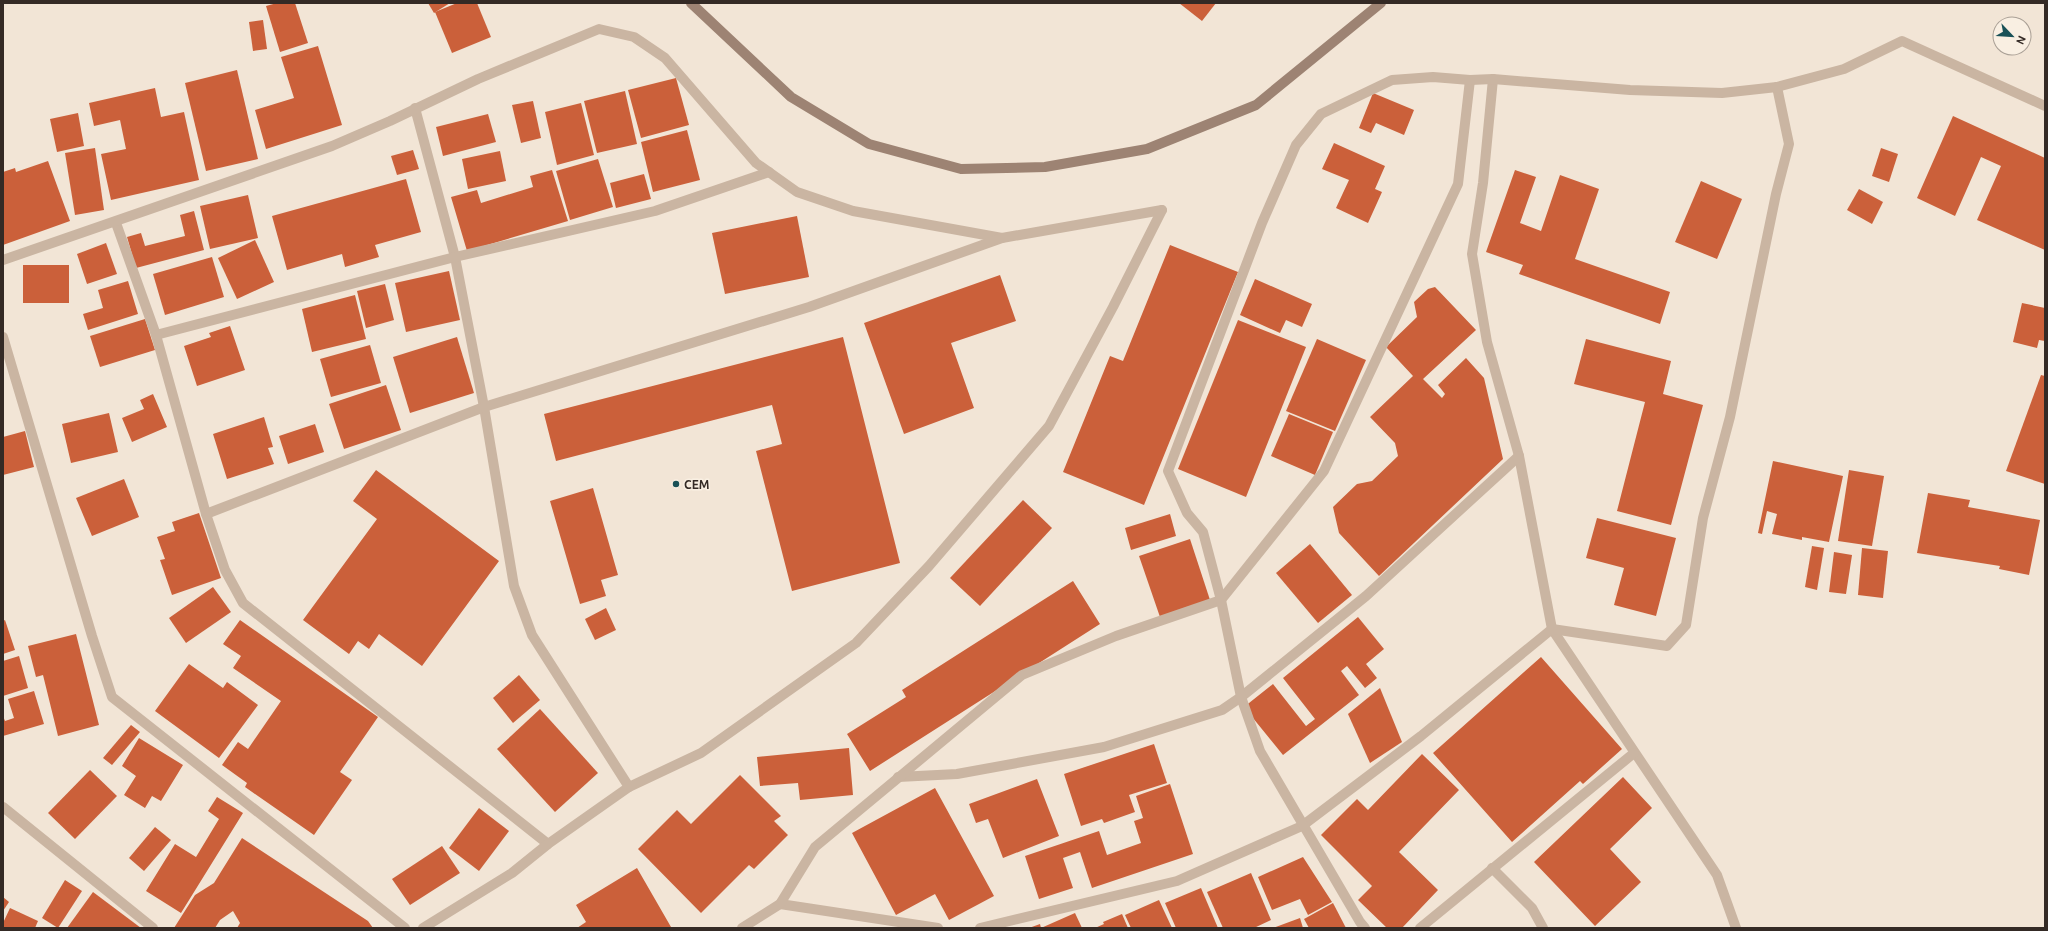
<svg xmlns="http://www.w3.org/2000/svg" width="2048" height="931" font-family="Ubuntu,sans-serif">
<rect width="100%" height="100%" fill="#f2e5d6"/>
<!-- building -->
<g fill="#cb603a">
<polygon points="277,3 295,3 308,43 280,52 266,6"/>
<polygon points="428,3 450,3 434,13"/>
<polygon points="457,3 477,3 491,37 452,53 435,12"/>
<polygon points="1179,3 1216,3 1202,21"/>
<polygon points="263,20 267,49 253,51 249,22"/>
<polygon points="318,46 342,125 266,149 255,110 294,98 281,57"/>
<polygon points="237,70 258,159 206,171 185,83"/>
<polygon points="676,78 689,125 641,138 628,90"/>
<polygon points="155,88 161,117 184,112 199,180 111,200 101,154 126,149 120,120 94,126 89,103"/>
<polygon points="625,91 637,144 597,153 584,101"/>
<polygon points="1373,93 1414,110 1404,135 1376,123 1371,133 1359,128"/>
<polygon points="533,101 541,138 521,143 512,105"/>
<polygon points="581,103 594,155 557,165 545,112"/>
<polygon points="78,113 84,146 57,152 50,119"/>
<polygon points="488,114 496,142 443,156 436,127"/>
<polygon points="1953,116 2045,158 2045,250 1977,220 2001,166 1981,157 1955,216 1917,198"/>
<polygon points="687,130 700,180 653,192 641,142"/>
<polygon points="1334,143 1385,166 1375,189 1382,192 1368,223 1336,208 1349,180 1322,169"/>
<polygon points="95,148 104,210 75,215 65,153"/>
<polygon points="1881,148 1898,154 1889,182 1872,176"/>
<polygon points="413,150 419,169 397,175 391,156"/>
<polygon points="500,151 506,181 468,189 462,159"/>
<polygon points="598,159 613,207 570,220 556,171"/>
<polygon points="48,161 70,221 3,245 3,172 15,168 16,172"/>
<polygon points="552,170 568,221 467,251 451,197 477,190 481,203 533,187 530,176"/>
<polygon points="1515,170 1536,177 1520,223 1541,231 1560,175 1599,189 1575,259 1670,292 1660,324 1519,274 1523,265 1486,252"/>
<polygon points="644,174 651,199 616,208 610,183"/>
<polygon points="406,179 421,232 375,245 379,257 345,267 342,254 287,270 272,216"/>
<polygon points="1701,181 1742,199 1717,259 1675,242"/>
<polygon points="1859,189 1883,202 1872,224 1847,210"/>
<polygon points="248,195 258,238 210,249 200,206"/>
<polygon points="194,211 204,250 136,268 127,237 141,233 145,246 185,236 180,215"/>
<polygon points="797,216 809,277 725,294 712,233"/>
<polygon points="255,240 274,282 237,299 218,258"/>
<polygon points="106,243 117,274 87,284 77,254"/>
<polygon points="1170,245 1238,272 1144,505 1063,472 1110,356 1123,361"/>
<polygon points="212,257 224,297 165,315 153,274"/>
<rect x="23" y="265" width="46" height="38"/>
<polygon points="449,271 460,320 406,332 395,283"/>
<polygon points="1000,275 1016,321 951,343 974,408 904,434 864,323"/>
<polygon points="1255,279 1312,304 1302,327 1286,320 1280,333 1240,315"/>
<polygon points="128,281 138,314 88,330 83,314 103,308 98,290"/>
<polygon points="385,284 394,320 366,328 357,291"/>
<polygon points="1435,287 1476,330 1423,379 1442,398 1445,394 1438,385 1466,358 1484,378 1503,459 1379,576 1339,533 1333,507 1357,484 1372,481 1398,456 1395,443 1370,417 1413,376 1386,347 1417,317 1414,302 1428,289"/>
<polygon points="355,295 366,339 312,352 302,309"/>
<polygon points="2022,303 2045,308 2045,341 2039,340 2037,348 2013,342"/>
<polygon points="145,319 155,350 100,367 90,336"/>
<polygon points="1238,320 1306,347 1246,497 1178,469"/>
<polygon points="230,326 245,370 197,386 184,346 211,337 209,333"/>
<polygon points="457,337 474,393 410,413 393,357"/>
<polygon points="843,337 900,563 792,591 756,451 782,444 772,405 556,461 544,414"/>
<polygon points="1317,339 1366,360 1335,431 1286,411"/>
<polygon points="1586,339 1671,361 1663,394 1703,405 1671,525 1617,511 1645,402 1574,384"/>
<polygon points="370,345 381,383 331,397 320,359"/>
<polygon points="2041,375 2045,376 2045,484 2006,471"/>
<polygon points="386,385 401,430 344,449 329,404"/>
<polygon points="153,394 167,427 132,442 122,418 144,409 140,400"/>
<polygon points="109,413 118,452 71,463 62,424"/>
<polygon points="1289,414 1333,432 1315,475 1271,456"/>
<polygon points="264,417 273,447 268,448 274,464 227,479 213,434"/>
<polygon points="315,424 324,452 288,464 279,436"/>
<polygon points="25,431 34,467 3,475 3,437"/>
<polygon points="1773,461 1843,476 1829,542 1802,537 1802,540 1772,534 1777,514 1767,511 1762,534 1758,533"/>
<polygon points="376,470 499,561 422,666 379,634 369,649 358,641 349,654 303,620 377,519 353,501"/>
<polygon points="1849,470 1884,476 1872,546 1838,541"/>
<polygon points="124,479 139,517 92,536 76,498"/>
<polygon points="593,488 618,575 601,580 606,596 580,604 550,501"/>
<polygon points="1928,493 1970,500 1968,507 2040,520 2029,575 1999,569 2000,566 1917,553"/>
<polygon points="1023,500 1052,528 980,606 950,578"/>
<polygon points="199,513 221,578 172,595 160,560 165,559 157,537 175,531 172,522"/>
<polygon points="1170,514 1176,536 1131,550 1125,528"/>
<polygon points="1597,518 1676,538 1656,616 1614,605 1624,568 1586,558"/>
<polygon points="1190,539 1210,600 1160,617 1139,556"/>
<polygon points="1310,544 1352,595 1318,623 1276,573"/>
<polygon points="1812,546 1824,548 1817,590 1805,587"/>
<polygon points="1862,548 1888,551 1883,598 1858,595"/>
<polygon points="1834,552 1852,555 1846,594 1829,592"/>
<polygon points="1073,581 1100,624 870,771 847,734 906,697 902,690"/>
<polygon points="213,587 231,612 186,643 169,618"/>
<polygon points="606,608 616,630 595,640 585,619"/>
<polygon points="1358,617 1384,649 1366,664 1377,678 1365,688 1347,666 1341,671 1359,695 1283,755 1244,707 1273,684 1306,726 1315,719 1283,678"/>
<polygon points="5,620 15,650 3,654 3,621"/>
<polygon points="240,620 378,717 340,772 352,780 314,835 245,787 247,783 222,765 238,742 248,749 281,701 233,668 241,656 223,644"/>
<polygon points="76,634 99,725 58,736 43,675 36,677 28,646"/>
<polygon points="19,656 28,688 3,696 3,661"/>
<polygon points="1541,657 1622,749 1583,784 1580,781 1512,842 1433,753"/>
<polygon points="189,664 223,688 227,682 258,705 219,758 155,711"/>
<polygon points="519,675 540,700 513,723 493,698"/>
<polygon points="1380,688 1402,742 1370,763 1348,714"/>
<polygon points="34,691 44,724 3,736 3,716 5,721 14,718 8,699"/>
<polygon points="540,709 598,773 555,812 497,749"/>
<polygon points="131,725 140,732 112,765 103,758"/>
<polygon points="139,738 183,765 161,801 152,796 145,808 124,795 136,776 122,766"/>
<polygon points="1154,744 1167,783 1129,795 1135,812 1104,823 1102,819 1081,826 1064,774"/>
<polygon points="849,748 853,795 800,800 798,783 760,786 757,757"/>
<polygon points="1422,754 1459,790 1399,852 1438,890 1402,928 1387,928 1358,900 1372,886 1321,835 1357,799 1368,810"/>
<polygon points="90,770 117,796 75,839 48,813"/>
<polygon points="740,775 781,816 774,821 788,835 754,869 749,865 701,913 638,849 677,810 691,824"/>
<polygon points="1623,777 1652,808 1610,849 1641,882 1595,926 1534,862"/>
<polygon points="1037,779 1059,836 1003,858 988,819 976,823 969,804"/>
<polygon points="1170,784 1193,854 1092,888 1080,852 1063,858 1073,888 1039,899 1025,856 1099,831 1107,855 1141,843 1134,821 1143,818 1136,796"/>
<polygon points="935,788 994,896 949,920 935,894 896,915 852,833"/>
<polygon points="217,797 243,813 181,913 146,891 175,844 196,857 219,819 208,811"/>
<polygon points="479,808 509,831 479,871 449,848"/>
<polygon points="155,827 171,840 144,871 129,858"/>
<polygon points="242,838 368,921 373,928 237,928 240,923 233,911 220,920 215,928 174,928 195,895 214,883"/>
<polygon points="442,846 460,873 410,905 392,879"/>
<polygon points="1303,857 1332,902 1308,915 1300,899 1272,910 1258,877"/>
<polygon points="637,868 671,927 669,928 577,928 586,922 576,905"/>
<polygon points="1251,873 1271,920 1254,928 1223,928 1207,892"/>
<polygon points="65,880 82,891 58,928 42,918"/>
<polygon points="1201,888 1218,928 1176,928 1165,903"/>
<polygon points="93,892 141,928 67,928"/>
<polygon points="3,897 9,902 3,911"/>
<polygon points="1159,900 1172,928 1131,928 1125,915"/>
<polygon points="1333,903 1346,928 1309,928 1304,919"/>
<polygon points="10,908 38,921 35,928 3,928 3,923"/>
<polygon points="1075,913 1082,928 1029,928 1040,924 1041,928"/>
<polygon points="1122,914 1128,928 1095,928 1104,924 1103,922"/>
<polygon points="1300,918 1303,928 1273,928"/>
</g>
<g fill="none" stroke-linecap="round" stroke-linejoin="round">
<!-- street -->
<g stroke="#cab5a2" stroke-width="10">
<polyline points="1493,79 1483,183 1472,254 1487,342 1519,456 1552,629 1717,875 1736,928"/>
<polyline points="415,108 455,257 484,407 514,586 532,635 629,787"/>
<polyline points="116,223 156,335 206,514 225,570 243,603 548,844"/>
<polyline points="3,260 332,146 390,121 478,79 599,29 634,37 665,58 756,163 797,192 853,211 1002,238"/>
<polyline points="156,335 455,257 655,211 769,172"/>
<polyline points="3,337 92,636 112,697 405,928"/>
<polyline points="206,514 484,407 809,307 1002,238 1162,210"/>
<polyline points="898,777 957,774 1104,747 1222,710 1241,697 1366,596 1519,456"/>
<polyline points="3,807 153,928"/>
<polyline points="1492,868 1532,908 1543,928"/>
<polyline points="780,904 938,928"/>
<polyline points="423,928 512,873 548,844 629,787 701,753 856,643 929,566 1049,426 1113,307 1162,210"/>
<polyline points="742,928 780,904 815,847 1022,675 1116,636 1221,600 1324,471 1458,184 1470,80"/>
<polyline points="980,928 1177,881 1302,826 1421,736 1552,629 1667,646 1686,625 1703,518 1730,417 1776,194 1789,144 1777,87"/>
<polyline points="1365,928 1360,922 1260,751 1241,697 1221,600 1203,532 1187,513 1168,471 1262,223 1296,145 1321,114 1392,80 1433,77 1470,80 1493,79 1630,90 1722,93 1777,87 1844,69 1902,41 2045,106"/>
<polyline points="1420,928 1634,753"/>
</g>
<!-- secondary -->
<polyline stroke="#9d8373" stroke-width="10" points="691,3 791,97 869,144 961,169 1045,167 1147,149 1256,105 1381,3"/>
</g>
<!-- markers -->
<circle fill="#195157" stroke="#f9efe2" stroke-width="1.5" cx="676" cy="484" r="4"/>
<g text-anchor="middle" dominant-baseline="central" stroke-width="3" stroke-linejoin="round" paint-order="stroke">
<!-- poi labels -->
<g font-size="12" font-weight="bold" fill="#342a25" stroke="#f9efe2" text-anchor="start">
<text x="684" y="484">CEM</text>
</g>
</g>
<!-- border -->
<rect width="2048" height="931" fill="none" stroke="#342a25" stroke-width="8"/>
<!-- north arrow -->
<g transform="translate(2012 36) rotate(115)"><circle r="19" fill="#f9efe2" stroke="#aaa096"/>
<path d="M0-3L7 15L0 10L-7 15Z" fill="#195157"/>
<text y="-6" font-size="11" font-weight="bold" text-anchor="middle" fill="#342a25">N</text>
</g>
</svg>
